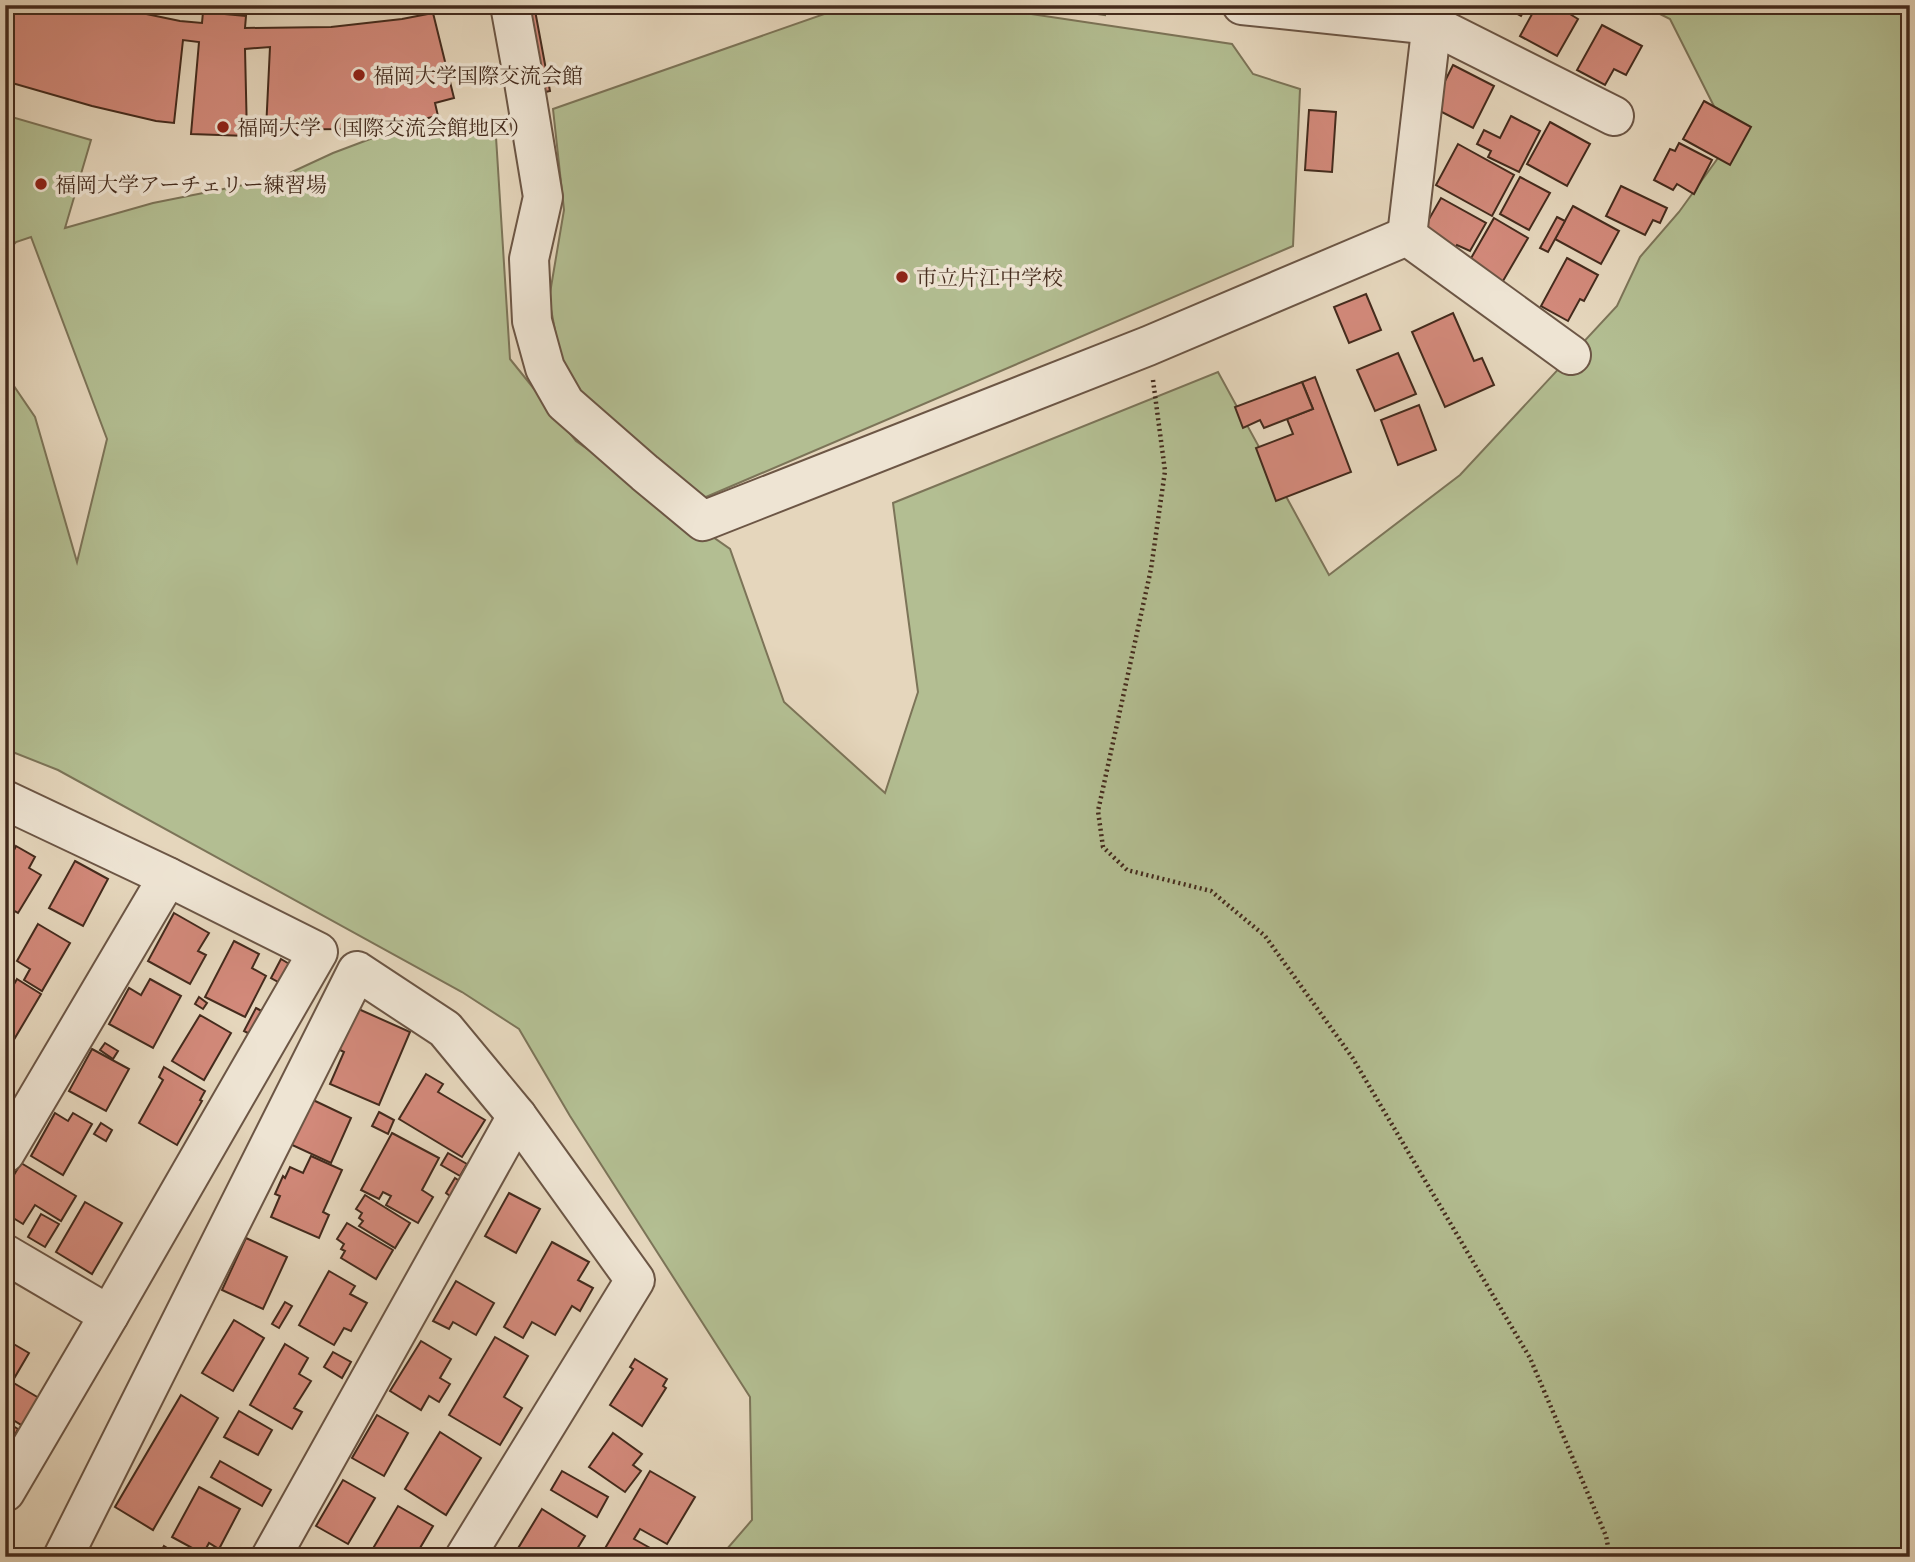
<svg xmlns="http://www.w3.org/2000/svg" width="1915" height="1562" font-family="'Gentium Book Plus','Noto Serif JP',serif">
<rect width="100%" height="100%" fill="#e5d6bc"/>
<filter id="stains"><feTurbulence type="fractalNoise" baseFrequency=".00286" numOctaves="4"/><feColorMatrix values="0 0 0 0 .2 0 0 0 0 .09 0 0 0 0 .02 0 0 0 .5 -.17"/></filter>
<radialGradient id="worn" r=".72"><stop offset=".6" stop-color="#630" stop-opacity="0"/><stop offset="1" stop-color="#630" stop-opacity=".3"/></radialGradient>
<!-- green -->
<g fill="#b3be92" stroke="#7c7458" stroke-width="2">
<polygon points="850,5 971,5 1232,44 1253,74 1300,89 1293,246 699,500 586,409 560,356 549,299 564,210 553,109"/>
<polygon points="1035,5 1106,5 1105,15"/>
<polygon points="1642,5 1910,5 1910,1557 720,1557 752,1520 750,1397 570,1116 519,1029 462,992 58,770 5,749 5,373 35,417 77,562 107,439 31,237 16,242 5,254 5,115 91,140 65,228 153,203 279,178 333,153 386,133 495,121 510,359 576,441 730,549 784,702 885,793 918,692 893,503 1218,372 1329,575 1460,475 1617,306 1640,257 1679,212 1731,140 1670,19"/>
</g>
<!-- building -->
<g fill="#d2897a" stroke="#442b1d" stroke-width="2">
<polygon points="5,5 103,5 180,21 202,23 203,12 246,16 245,28 331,27 402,19 433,13 454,98 435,103 438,116 418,120 340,129 266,130 270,47 245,49 247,136 191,134 199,42 183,40 174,123 156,121 92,106 5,81"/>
<polygon points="525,5 534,5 550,91 541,93"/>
<polygon points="1501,5 1527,5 1521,16"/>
<polygon points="1537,5 1568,5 1565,11 1578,19 1557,56 1520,36"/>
<polygon points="1602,25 1642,46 1626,75 1614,69 1605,85 1577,70"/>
<polygon points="1453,65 1494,86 1473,128 1432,107"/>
<polygon points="1704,101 1751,127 1730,165 1683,139"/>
<polygon points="1309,110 1336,112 1332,172 1305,170"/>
<polygon points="1511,116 1540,131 1519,172 1488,157 1491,151 1477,144 1484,130 1500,138"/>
<polygon points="1550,122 1590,144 1567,186 1527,164"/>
<polygon points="1679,143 1712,160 1694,194 1677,184 1673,190 1654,180 1670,149 1675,151"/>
<polygon points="1458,144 1514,175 1492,216 1436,185"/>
<polygon points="1520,177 1550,193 1529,230 1500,214"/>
<polygon points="1621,186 1667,208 1660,223 1653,220 1645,235 1606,216"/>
<polygon points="1441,198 1486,223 1470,251 1457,245 1454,251 1421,233"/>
<polygon points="1573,206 1619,231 1601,264 1555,239"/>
<polygon points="1557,217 1565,221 1548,252 1540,248"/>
<polygon points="1494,218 1528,238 1496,293 1462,274"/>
<polygon points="1567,258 1598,275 1584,301 1580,299 1568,321 1541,306"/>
<polygon points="1366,294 1381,330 1349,343 1334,307"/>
<polygon points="1453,313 1474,361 1482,358 1494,385 1445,407 1412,332"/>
<polygon points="1398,353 1416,394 1375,411 1357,370"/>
<polygon points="1315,377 1351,472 1276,501 1256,448 1293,434 1287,419 1313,409 1302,382"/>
<polygon points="1302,382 1313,409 1264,428 1260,420 1243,428 1235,407"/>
<polygon points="1419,405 1436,450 1398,465 1381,420"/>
<polygon points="16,846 35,857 29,868 41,875 18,913 5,906 5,850 12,854"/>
<polygon points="75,861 108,879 83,926 49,908"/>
<polygon points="174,913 209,933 198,951 206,955 190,984 148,961"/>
<polygon points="38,924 70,943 42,991 24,980 30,969 17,961"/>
<polygon points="234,941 259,954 252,968 266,976 245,1017 205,997"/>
<polygon points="281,959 291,965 280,983 271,978"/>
<polygon points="17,979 41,994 9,1048 5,1045 5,1000"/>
<polygon points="150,979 181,996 153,1048 109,1024 129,988 141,995"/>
<polygon points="199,997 207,1003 203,1009 195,1004"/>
<polygon points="354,1007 410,1032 379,1105 330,1084 344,1052 336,1048"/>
<polygon points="256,1008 269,1015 257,1038 244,1031"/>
<polygon points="200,1015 231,1033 204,1080 172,1061"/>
<polygon points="105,1043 118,1051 113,1059 100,1050"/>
<polygon points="92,1049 129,1069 106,1111 69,1091"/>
<polygon points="164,1067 205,1091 200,1100 202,1101 177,1145 139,1123 163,1080 159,1077"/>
<polygon points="426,1074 443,1084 438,1092 485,1120 462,1157 399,1119"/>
<polygon points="311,1099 351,1118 331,1163 290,1144"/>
<polygon points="379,1112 394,1120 388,1134 372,1126"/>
<polygon points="55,1113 68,1121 73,1113 92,1124 63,1175 31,1156"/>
<polygon points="101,1123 112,1130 106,1141 94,1134"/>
<polygon points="392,1133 439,1158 422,1190 433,1197 418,1223 386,1205 391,1196 383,1192 379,1199 361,1190"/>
<polygon points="448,1153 467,1164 460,1176 441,1165"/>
<polygon points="311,1156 342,1170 323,1212 329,1215 319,1238 271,1217 280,1196 275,1194 283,1176 285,1178 290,1167 303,1173"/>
<polygon points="21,1163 76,1196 61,1221 35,1205 23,1224 5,1213 5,1190"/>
<polygon points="455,1178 464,1184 454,1199 446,1193"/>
<polygon points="509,1193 540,1209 516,1253 485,1236"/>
<polygon points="365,1195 410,1223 395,1248 359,1226 363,1221 359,1218 362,1213 356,1209"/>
<polygon points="85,1202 122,1223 92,1274 56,1252"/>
<polygon points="41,1214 59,1224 45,1247 28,1237"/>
<polygon points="347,1223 393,1250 376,1279 341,1258 345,1251 341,1249 344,1244 337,1239"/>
<polygon points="246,1238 287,1257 263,1309 222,1290"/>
<polygon points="552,1242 589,1262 578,1280 593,1288 580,1311 572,1306 555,1335 532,1322 523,1338 504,1327"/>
<polygon points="329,1271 355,1286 350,1294 367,1303 351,1331 344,1328 334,1345 299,1325"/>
<polygon points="456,1281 494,1303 476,1335 453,1322 449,1329 433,1321"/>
<polygon points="285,1302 292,1306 279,1328 272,1324"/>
<polygon points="234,1320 264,1338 233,1391 202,1373"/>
<polygon points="495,1337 528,1356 504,1397 522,1408 500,1445 449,1415"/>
<polygon points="5,1339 29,1353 12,1382 39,1398 23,1426 5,1415"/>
<polygon points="421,1341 451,1359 440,1378 450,1384 439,1402 429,1396 421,1410 390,1391"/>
<polygon points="285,1344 308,1358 299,1374 311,1381 294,1408 302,1412 292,1429 250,1405"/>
<polygon points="333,1352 351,1362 342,1378 324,1367"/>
<polygon points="635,1359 667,1379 663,1386 666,1388 642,1426 610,1405 633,1369 630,1367"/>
<polygon points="181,1395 218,1418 153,1530 115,1507"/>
<polygon points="239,1411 272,1430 258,1455 224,1437"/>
<polygon points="377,1415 408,1433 384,1476 352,1458"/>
<polygon points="5,1421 18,1429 14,1437 5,1433"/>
<polygon points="440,1432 481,1458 446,1515 405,1489"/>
<polygon points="613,1433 642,1454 633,1465 641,1471 625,1492 589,1467"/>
<polygon points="220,1461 271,1490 262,1506 211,1477"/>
<polygon points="562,1471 608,1497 597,1517 551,1490"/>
<polygon points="650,1471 695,1497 667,1544 640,1529 634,1539 661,1554 659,1557 600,1557"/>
<polygon points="343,1480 375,1498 348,1544 316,1526"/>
<polygon points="199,1487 240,1509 219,1549 209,1543 203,1554 172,1537"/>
<polygon points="398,1506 433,1526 420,1548 426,1552 424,1557 368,1557"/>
<polygon points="542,1509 585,1536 572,1557 523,1557 524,1554 517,1550"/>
<polygon points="164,1546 182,1557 153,1557 157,1551 160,1553"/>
</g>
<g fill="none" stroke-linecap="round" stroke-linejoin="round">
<defs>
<g id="minor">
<polyline points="510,5 523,76 543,197 529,259 532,321 545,368 565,403 645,473 703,521 1148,346 1407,236 1571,355"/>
<polyline points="1242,5 1433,25 1614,116"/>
<polyline points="1407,236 1434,5"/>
<polyline points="5,800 168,877 318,952 109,1315 5,1492"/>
<polyline points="5,1153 168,877"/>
<polyline points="5,1254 109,1315"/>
<polyline points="63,1557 357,971 445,1029 517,1116 635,1280 465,1557"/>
<polyline points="271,1557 517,1116"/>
</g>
</defs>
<!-- minor casing -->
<use href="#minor" stroke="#6c5645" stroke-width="42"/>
<!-- path -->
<polyline stroke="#442b1d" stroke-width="4.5" stroke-dasharray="2 3.5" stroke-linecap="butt" points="1153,380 1165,471 1151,569 1098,811 1103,847 1127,870 1211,891 1265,936 1352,1057 1530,1358 1606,1536 1610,1557"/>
<!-- minor -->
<use href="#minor" stroke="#eee4d3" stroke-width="38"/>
</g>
<!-- markers -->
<g fill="#8f2418" stroke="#eee4d3" stroke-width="2.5">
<circle cx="359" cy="75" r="7"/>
<circle cx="223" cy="127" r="7"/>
<circle cx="41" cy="184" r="7"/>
<circle cx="902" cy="277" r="7"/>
</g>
<g text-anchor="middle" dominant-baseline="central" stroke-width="7" stroke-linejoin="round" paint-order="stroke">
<!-- poi labels -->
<g font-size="21" fill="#442b1d" stroke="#eee4d3" text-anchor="start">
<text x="373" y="75">福岡大学国際交流会館</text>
<text x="237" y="127">福岡大学（国際交流会館地区）</text>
<text x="55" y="184">福岡大学アーチェリー練習場</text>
<text x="916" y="277">市立片江中学校</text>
</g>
</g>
<!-- margin -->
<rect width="1915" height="1562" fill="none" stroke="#e5d6bc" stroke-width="28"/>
<rect x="7" y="7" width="1901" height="1548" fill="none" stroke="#442b1d" stroke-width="3.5"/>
<rect x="14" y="14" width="1887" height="1534" fill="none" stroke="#442b1d" stroke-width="2"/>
<rect width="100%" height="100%" filter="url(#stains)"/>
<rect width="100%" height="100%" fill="url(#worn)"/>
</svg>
